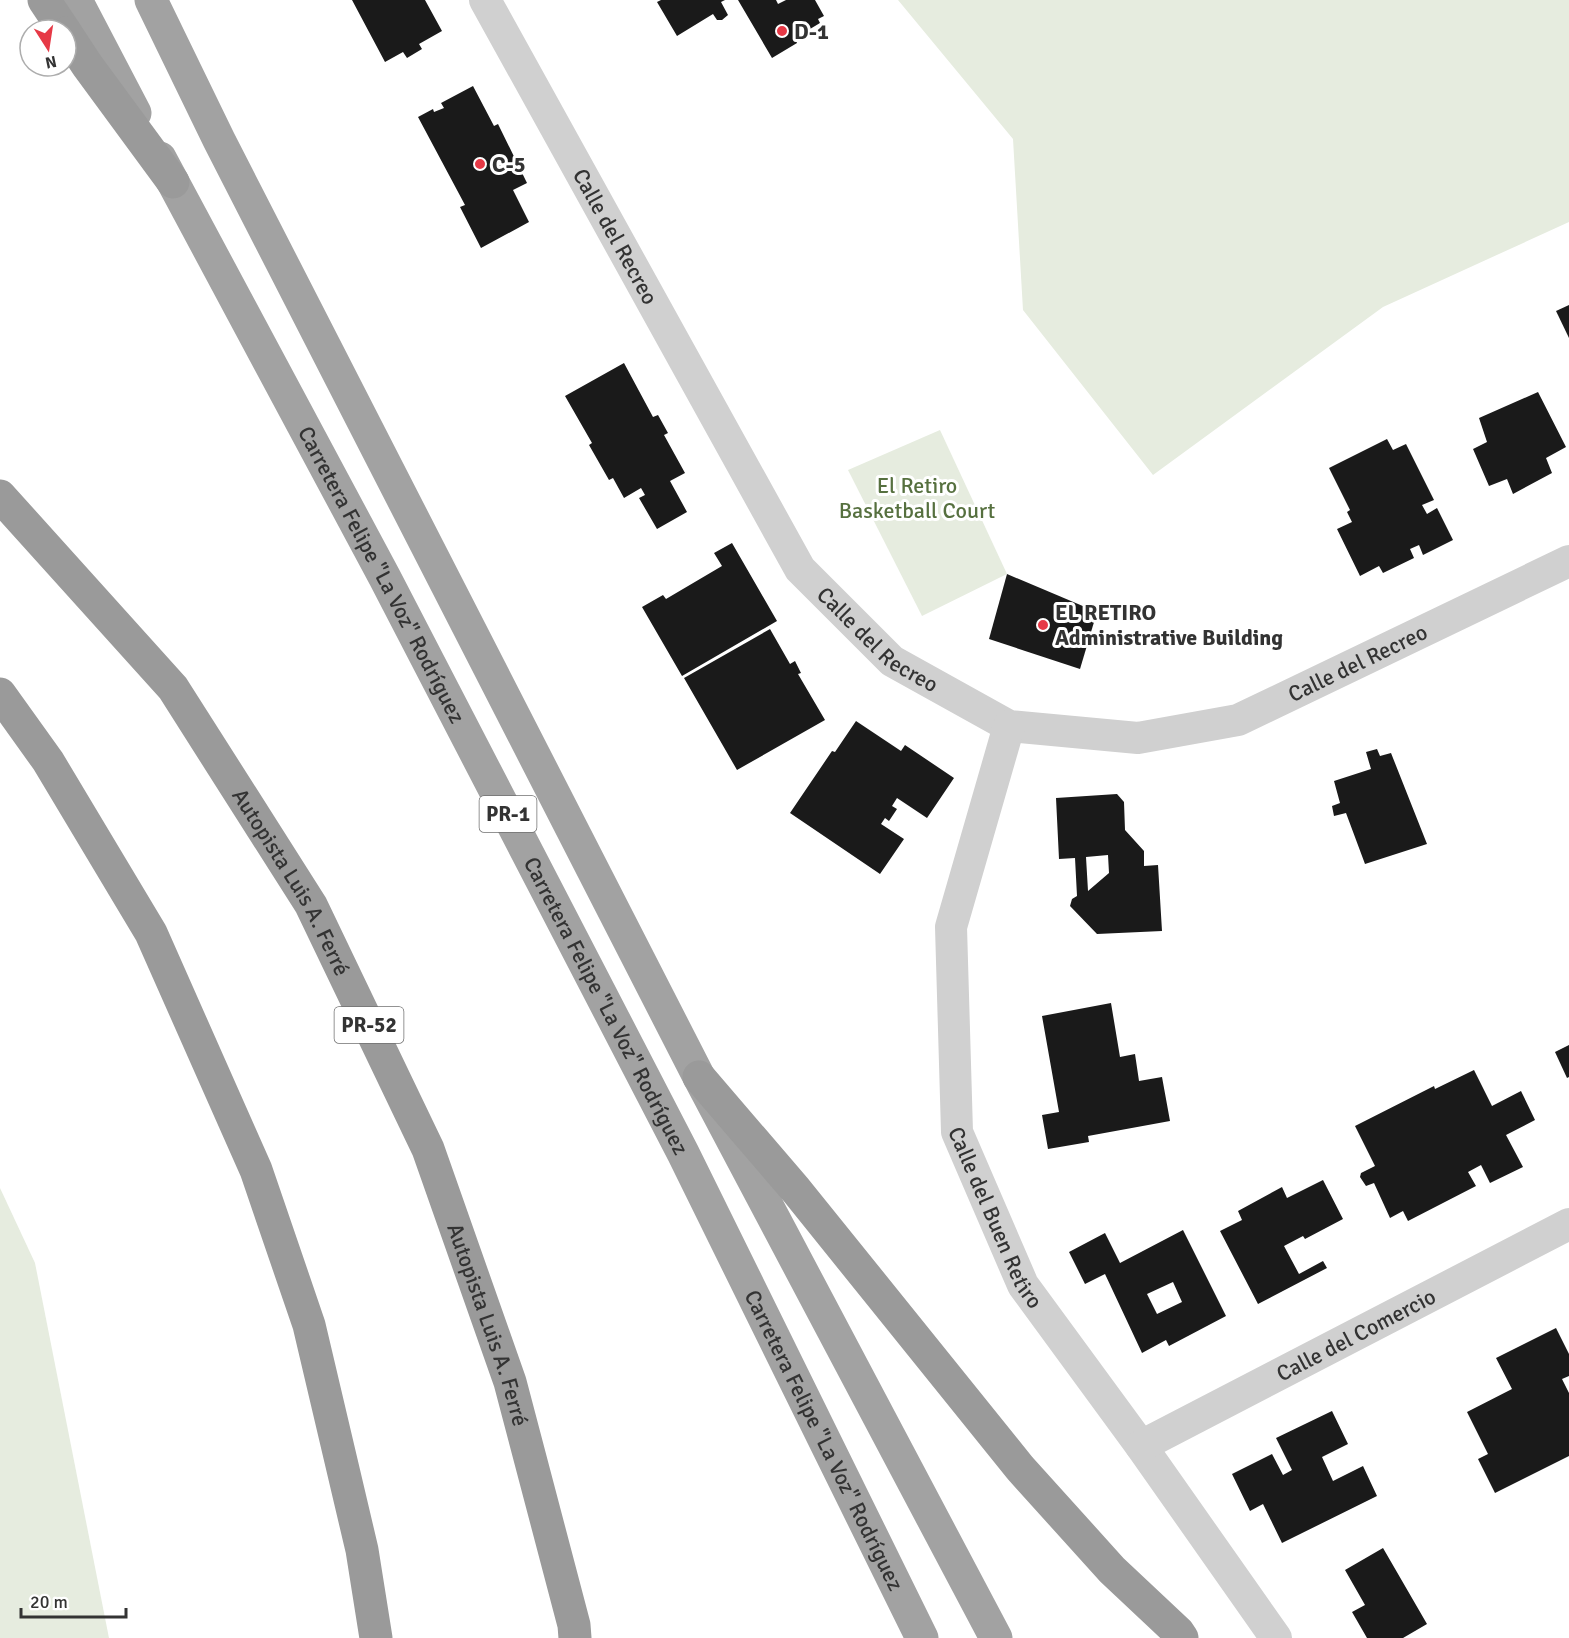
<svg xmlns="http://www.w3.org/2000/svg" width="1569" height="1638" font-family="Signika,sans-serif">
<rect width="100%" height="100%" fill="#fff"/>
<!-- green -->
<g fill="#e6ecdf">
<polygon points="898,0 1569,0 1569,222 1383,307 1153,475 1023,310 1013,139"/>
<polygon points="940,430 1007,574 922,616 848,470"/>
<polygon points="0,1188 35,1263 109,1638 0,1638"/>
</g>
<!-- building -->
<g fill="#1a1a1a" fill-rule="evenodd">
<polygon points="352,0 425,0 442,31 419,44 422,49 407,58 403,52 385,62"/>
<polygon points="661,0 725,0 721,2 728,15 722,20 717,20 713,14 677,36 657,2"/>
<polygon points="738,0 776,0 778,4 786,0 815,0 824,16 818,19 820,23 795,38 797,43 772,58"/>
<polygon points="473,86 494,126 498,124 527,183 513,190 529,222 481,248 460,207 465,205 418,117 433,109 434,112 444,108 441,103"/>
<polygon points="1569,305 1569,338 1556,311"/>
<polygon points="624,363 653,417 658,415 668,433 664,435 685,473 670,481 687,512 657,529 639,498 645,495 641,488 624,498 613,478 609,480 589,445 592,443 565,396"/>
<polygon points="1538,392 1566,447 1546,458 1552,473 1513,494 1507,479 1489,486 1473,449 1487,442 1479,418"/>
<polygon points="1387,439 1393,450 1406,444 1434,500 1422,505 1427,514 1437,508 1453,540 1423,555 1419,545 1410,549 1414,558 1383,573 1379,566 1360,576 1337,529 1352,522 1347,512 1350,510 1329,468"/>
<polygon points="732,543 777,621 682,676 642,607 663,595 666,599 722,566 714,553"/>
<polygon points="1007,574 1097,612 1080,669 989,639"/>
<polygon points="770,629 790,664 795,661 801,673 798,674 825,720 737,770 684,678"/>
<polygon points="856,721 901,751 905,745 954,778 927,818 897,798 892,806 897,809 889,821 885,818 881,824 904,839 880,874 790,813 832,751 835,752"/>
<polygon points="1377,749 1380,756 1391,753 1427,844 1365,864 1346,813 1334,816 1332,806 1340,803 1334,781 1371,769 1366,752"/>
<path d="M1117,794L1124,802L1125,830L1144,851V866L1158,865L1162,931L1097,934L1070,906L1072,899L1077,896L1075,858L1059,859L1056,798ZM1108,855L1109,873L1088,891L1086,857Z"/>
<polygon points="1111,1003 1120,1057 1135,1054 1139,1081 1162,1077 1170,1121 1088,1136 1089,1142 1048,1149 1042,1115 1059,1112 1042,1016"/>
<polygon points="1569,1045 1569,1077 1567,1078 1555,1052"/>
<polygon points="1474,1070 1492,1106 1521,1091 1535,1120 1506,1135 1523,1167 1490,1183 1481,1165 1468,1172 1476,1186 1408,1221 1403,1211 1390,1218 1374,1183 1366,1186 1360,1177 1361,1173 1375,1166 1355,1126 1434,1086 1435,1089"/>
<polygon points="1323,1180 1343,1219 1305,1239 1303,1236 1284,1246 1299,1274 1323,1261 1327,1268 1258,1304 1220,1231 1242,1220 1238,1211 1282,1187 1287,1198"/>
<path d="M1183,1230L1226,1316L1169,1346L1166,1340L1142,1353L1105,1274L1085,1284L1069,1252L1105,1233L1120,1263ZM1173,1282L1182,1302L1157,1314L1147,1294Z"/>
<polygon points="1556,1328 1569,1354 1569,1376 1562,1379 1569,1393 1569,1456 1495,1493 1478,1459 1488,1454 1467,1412 1512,1389 1496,1358"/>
<polygon points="1332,1411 1348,1444 1322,1457 1333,1481 1363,1466 1377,1496 1282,1543 1263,1504 1250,1511 1232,1474 1272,1454 1283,1475 1292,1470 1276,1438"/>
<polygon points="1383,1548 1427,1624 1403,1638 1367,1638 1352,1612 1365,1605 1345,1570"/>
</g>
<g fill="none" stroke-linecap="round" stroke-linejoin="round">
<!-- minor -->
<g stroke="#d0d0d0" stroke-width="32">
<path id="s1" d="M485,0L800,569L892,661L1009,726L1138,738L1238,720L1569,561"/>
<path id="s2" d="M1009,726L951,927L957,1132L1023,1285L1141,1446L1276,1638"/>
<path id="s3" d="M1141,1446L1569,1224"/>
</g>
<!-- trunk -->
<g stroke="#a2a2a2" stroke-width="33">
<polyline points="76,0 135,113"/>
<polyline points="151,0 219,140 699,1077 996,1638"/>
<path id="s4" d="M160,158L385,578L683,1153L922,1638"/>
</g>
<!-- motorway -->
<g stroke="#9a9a9a" stroke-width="33">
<polyline points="44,0 64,30"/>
<polyline points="66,33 87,65 173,182"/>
<path id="s5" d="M0,496L173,688L311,905L428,1149L510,1382L574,1625L575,1638"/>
<polyline points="0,694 48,761 151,933 256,1170 309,1325 362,1550 376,1638"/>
<polyline points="699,1077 796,1190 1020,1468 1112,1570 1178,1632 1182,1638"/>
</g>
</g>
<!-- markers -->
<g fill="#e63946" stroke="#fff" stroke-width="2">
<circle cx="782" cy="31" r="6"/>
<circle cx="480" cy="164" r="6"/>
<circle cx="1043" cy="625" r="6"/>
</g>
<g text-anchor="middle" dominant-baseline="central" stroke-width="6" stroke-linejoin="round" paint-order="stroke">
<!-- shield labels -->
<g fill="#fff" stroke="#707070" stroke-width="1.5">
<rect x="479.5" y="796" width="57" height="36" rx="4.5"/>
<rect x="334.5" y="1007" width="69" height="36" rx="4.5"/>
</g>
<g font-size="21" font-weight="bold" fill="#333">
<text x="508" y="814">PR-1</text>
<text x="369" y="1025">PR-52</text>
</g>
<!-- poi labels -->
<g font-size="22" font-weight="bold" fill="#333" stroke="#fff" text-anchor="start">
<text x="794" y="31">D-1</text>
<text x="492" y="164">C-5</text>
<text x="1055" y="612">EL RETIRO<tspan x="1055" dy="25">Administrative Building</tspan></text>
</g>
<!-- street labels -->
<g font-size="22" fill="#333" stroke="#fff">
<text stroke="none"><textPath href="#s1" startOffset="270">Calle del Recreo</textPath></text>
<text stroke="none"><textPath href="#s4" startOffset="472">Carretera Felipe "La Voz" Rodríguez</textPath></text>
<text stroke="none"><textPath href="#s1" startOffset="756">Calle del Recreo</textPath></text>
<text stroke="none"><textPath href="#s1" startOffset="1278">Calle del Recreo</textPath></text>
<text stroke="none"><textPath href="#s5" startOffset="486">Autopista Luis A. Ferré</textPath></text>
<text stroke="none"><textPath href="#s4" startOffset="958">Carretera Felipe "La Voz" Rodríguez</textPath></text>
<text stroke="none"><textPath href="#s2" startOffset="508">Calle del Buen Retiro</textPath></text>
<text stroke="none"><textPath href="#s5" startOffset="972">Autopista Luis A. Ferré</textPath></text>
<text stroke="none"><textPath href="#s3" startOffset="242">Calle del Comercio</textPath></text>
<text stroke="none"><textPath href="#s4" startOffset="1444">Carretera Felipe "La Voz" Rodríguez</textPath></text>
</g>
<!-- park labels -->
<g font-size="22" fill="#56703f" stroke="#fff">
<text x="917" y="485">El Retiro<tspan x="917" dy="25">Basketball Court</tspan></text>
</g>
</g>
<!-- north arrow -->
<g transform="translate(48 48) rotate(168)"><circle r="28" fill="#ffffff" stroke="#adadad" stroke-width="1.5"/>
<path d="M0-4.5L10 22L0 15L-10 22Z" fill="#e63946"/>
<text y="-9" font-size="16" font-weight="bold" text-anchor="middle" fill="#333333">N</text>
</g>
<!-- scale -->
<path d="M21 1608v9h105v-9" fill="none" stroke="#333333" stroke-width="3"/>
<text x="30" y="1608" font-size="18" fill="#333333" stroke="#ffffff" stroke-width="4.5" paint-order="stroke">20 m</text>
</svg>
